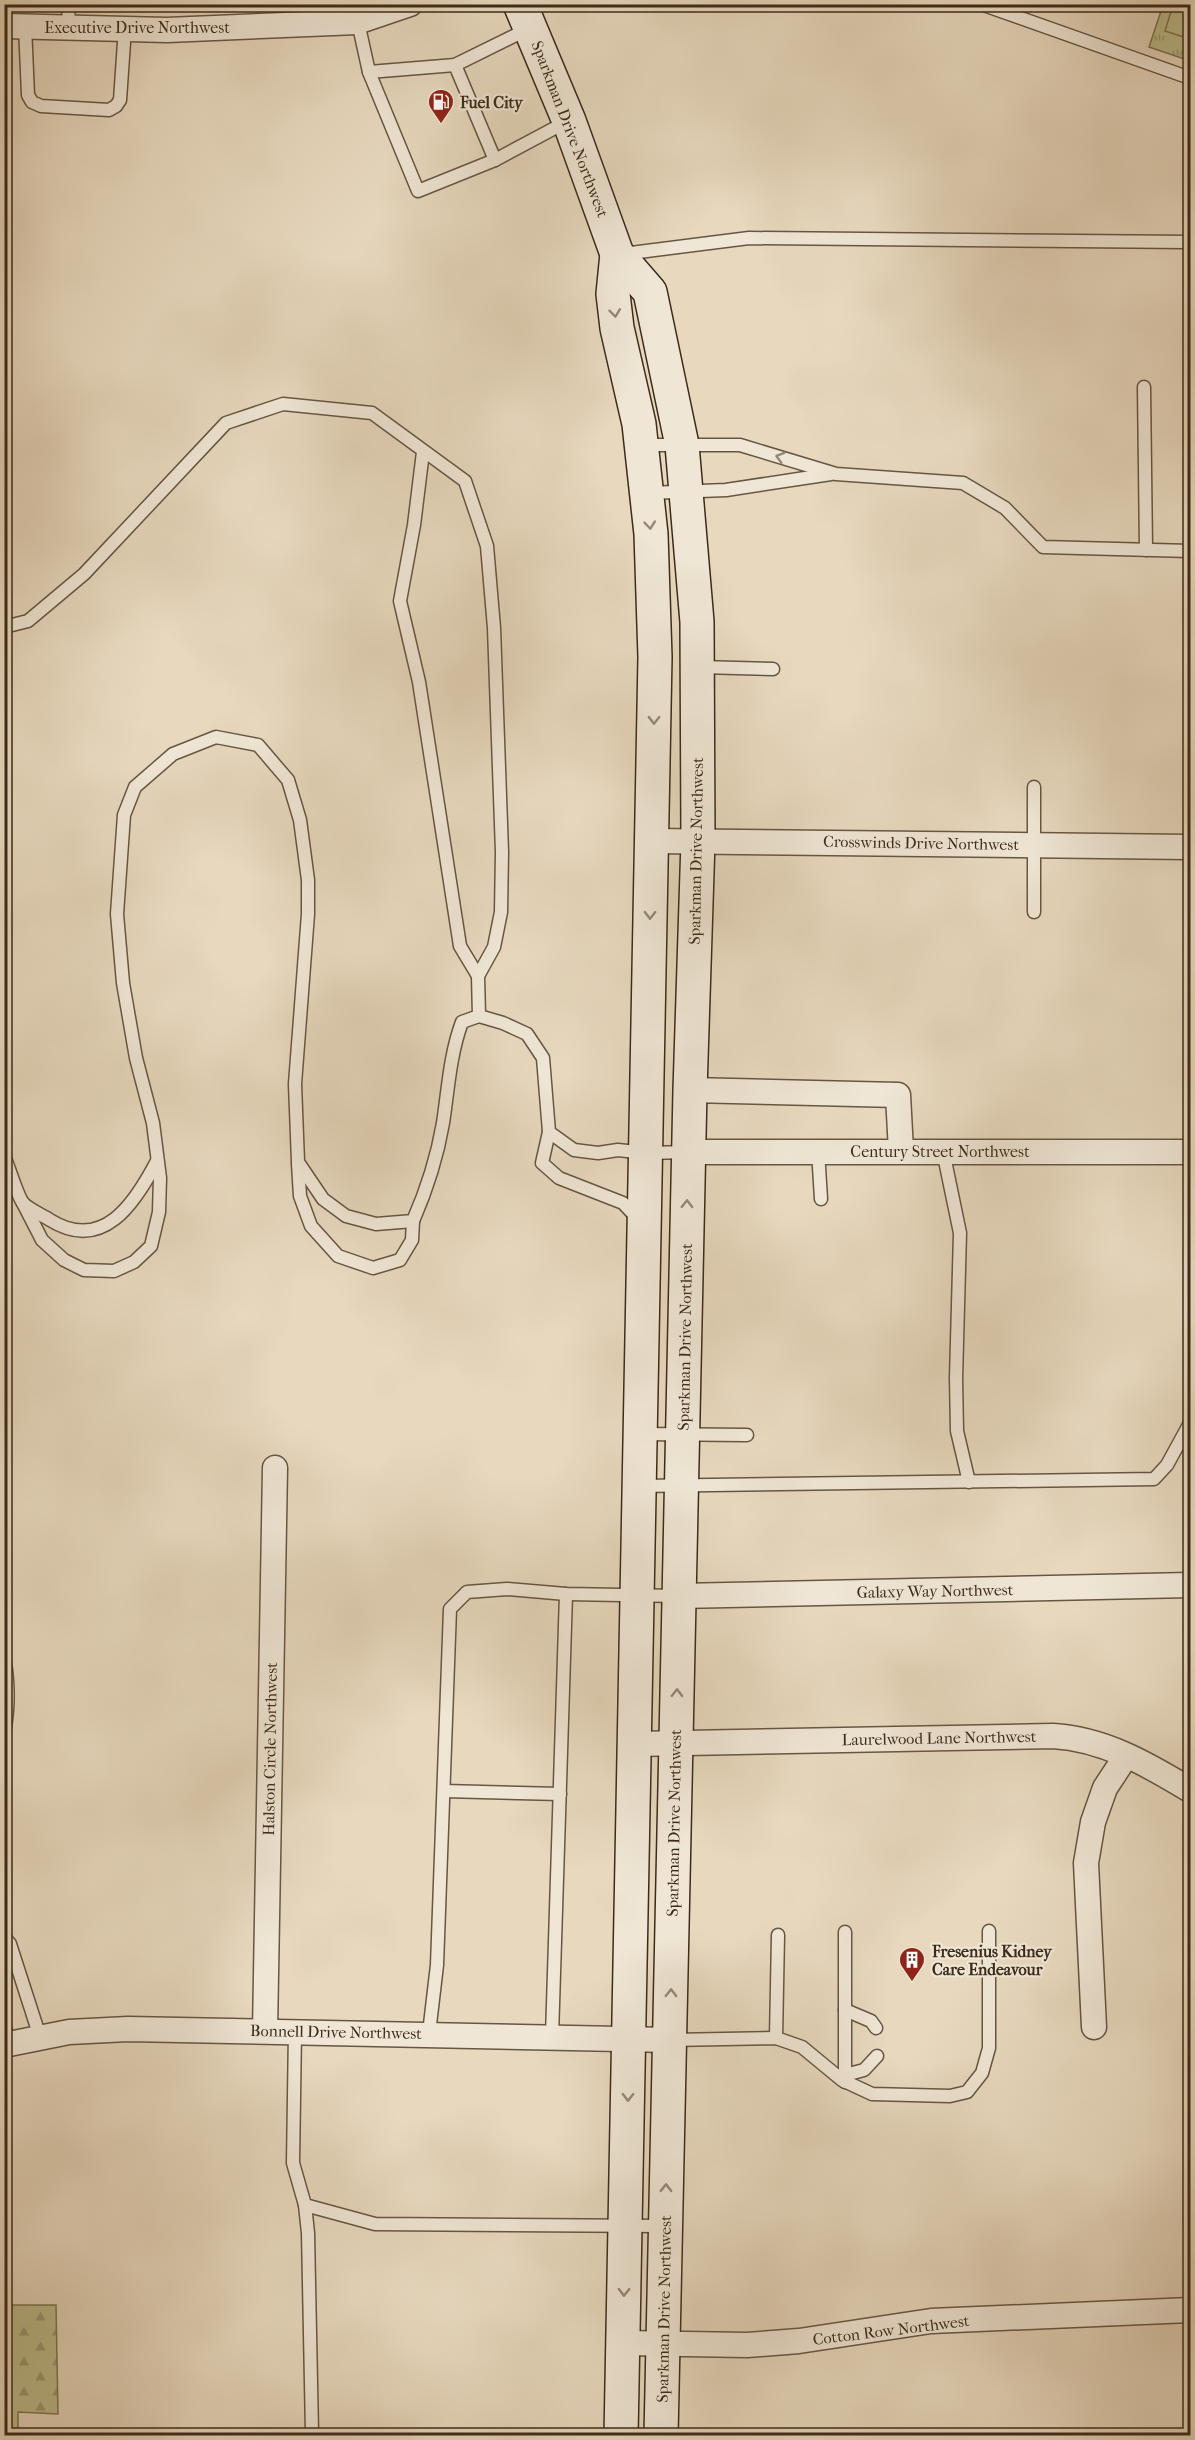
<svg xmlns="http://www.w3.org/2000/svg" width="1195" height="2440" font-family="'IM FELL French Canon',serif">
<defs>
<pattern id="grass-tufts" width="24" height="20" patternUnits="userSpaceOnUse" patternTransform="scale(1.5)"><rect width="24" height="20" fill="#bdbc8c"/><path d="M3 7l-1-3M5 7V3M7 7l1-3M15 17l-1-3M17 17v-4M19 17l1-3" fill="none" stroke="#9b9972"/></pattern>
<pattern id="forest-firs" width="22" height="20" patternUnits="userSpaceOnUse" patternTransform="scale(1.5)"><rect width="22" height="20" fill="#bdbc8c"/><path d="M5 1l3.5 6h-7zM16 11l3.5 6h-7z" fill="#9b9972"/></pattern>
</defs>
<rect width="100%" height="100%" fill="#e7d8be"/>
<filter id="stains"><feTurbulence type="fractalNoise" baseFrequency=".00333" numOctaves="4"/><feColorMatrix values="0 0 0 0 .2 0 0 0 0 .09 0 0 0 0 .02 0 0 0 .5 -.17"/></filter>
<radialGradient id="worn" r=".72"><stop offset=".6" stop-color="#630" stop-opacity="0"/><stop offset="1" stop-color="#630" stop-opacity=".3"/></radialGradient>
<!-- grass -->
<polygon fill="url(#grass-tufts)" stroke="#7c7453" stroke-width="1.5" points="1163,5 1190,5 1190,61 1149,47"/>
<!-- forest -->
<polygon fill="url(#forest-firs)" stroke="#7c7453" stroke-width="1.5" points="5,2305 56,2305 58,2414 18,2412 18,2435 5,2435"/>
<!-- pitch -->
<polygon fill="#bdbc8c" stroke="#7c7453" stroke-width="1.5" points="1173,5 1190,5 1190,39 1165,31"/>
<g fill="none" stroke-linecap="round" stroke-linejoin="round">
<defs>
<g id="lane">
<polyline points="68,4 69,27"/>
<polyline points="354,4 369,72 418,191 495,160 568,121"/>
<polyline points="981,4 1190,78"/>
<polyline points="25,26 28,95 32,102 41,106 109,110 116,106 120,100 125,28"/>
<polyline points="455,65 495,160"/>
<polyline points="369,72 455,65 528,29"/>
<polyline points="623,254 749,238 1190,242"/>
<polyline points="1144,387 1146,550"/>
<polyline points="643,445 740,445 836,474 963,483 1005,508 1043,547 1190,551"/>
<polyline points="423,452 414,525 400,601 419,682 460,946 478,976"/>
<polyline points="649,493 726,490 831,474"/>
<polyline points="4,627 28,621 84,574 226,423 283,404 372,413 465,481 487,546 494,628 502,852 501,912 494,947 478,976 479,1016"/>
<polyline points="700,667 773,669"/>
<polyline points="1034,912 1034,787"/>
<polyline points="549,1132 542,1163 559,1178 623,1203 639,1220"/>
<polyline points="818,1151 821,1199"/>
<polyline points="943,1151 960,1233 956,1378 957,1431 969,1482"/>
<path d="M4,1156C9,1167 17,1195 23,1203C29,1210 43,1215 50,1220C103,1253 135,1203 157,1161"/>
<polyline points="298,1164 300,1196 311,1226 338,1256 373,1268 400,1260 412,1240 413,1221"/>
<path d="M23,1203L42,1240L64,1260L84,1270L114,1271L134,1262L151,1246L159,1212L160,1178L153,1123L136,1058L123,983L117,914L124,815L135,787L173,754L216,737L258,745L288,780L300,820L308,880V914L295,1084L298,1162L323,1199L346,1216L376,1224L413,1221C427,1189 437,1158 443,1123C448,1090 450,1054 462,1022L479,1016L503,1023L527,1034L543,1058L549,1132L574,1150L598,1153L618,1150L646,1153L689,1152"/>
<polyline points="641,1434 747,1435"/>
<polyline points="640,1486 1154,1479 1167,1465 1190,1423"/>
<path d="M4,1657C9,1684 9,1707 4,1733"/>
<polyline points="444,1791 560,1794"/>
<polyline points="845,1932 845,2082"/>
<polyline points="4,1937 10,1944 40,2037"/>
<polyline points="845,2010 871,2021 876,2028"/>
<polyline points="4,2023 8,2044"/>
<polyline points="295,2031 293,2163 305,2205 375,2224 664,2226"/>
<polyline points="429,2033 437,1965 450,1609 467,1592 507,1589 566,1594 678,1596"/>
<polyline points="552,2036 566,1594"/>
<polyline points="776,2038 778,1935"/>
<polyline points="671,2040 776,2038 802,2047 842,2080 872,2094 950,2096 967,2092 982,2073 989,2048 989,1931"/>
<polyline points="845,2075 864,2070 877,2056"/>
<polyline points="305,2205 308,2233 312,2433"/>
</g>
<g id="street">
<polyline points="4,26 167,30 357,22 410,4"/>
<polyline points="652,841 1190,847"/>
<polyline points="690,1090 898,1095 901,1151"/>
<polyline points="689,1152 1190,1152"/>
<polyline points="679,1596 1190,1585"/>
<path d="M634,1744L1053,1736C1104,1739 1147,1764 1190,1790"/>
<polyline points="1094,2027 1086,1863 1093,1822 1105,1788 1126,1756"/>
<polyline points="265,2031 275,1468"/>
<polyline points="4,2045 69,2032 128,2029 670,2040"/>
<polyline points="623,2343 747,2345 799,2341 931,2321 1190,2310"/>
</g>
<g id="secondary">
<polyline points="520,4 569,121 617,254 650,292 682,445 697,622 698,841 690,1090 661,2436"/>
<polyline points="617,254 613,294 617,328 639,424 651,534 655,657 621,2436"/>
</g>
</defs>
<!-- lane casing -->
<use href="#lane" stroke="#675643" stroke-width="15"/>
<!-- street casing -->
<use href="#street" stroke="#675643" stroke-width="27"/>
<!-- secondary casing -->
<use href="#secondary" stroke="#3c2b1a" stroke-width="36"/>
<!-- lane -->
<use href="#lane" stroke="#efe6d5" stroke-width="12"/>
<!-- street -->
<use href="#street" stroke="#efe6d5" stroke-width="24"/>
<!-- secondary -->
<use href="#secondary" stroke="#efe6d5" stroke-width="33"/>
</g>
<!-- one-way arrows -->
<defs><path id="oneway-chevron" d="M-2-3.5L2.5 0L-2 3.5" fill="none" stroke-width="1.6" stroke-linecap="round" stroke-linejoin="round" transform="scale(1.5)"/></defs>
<g stroke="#968878">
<use href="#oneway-chevron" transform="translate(615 313) rotate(83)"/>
<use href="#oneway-chevron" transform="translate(780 457) rotate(-164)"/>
<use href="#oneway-chevron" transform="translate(650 525) rotate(84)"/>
<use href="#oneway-chevron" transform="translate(654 720) rotate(91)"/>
<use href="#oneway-chevron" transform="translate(650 915) rotate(91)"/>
<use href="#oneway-chevron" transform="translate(687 1204) rotate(-89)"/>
<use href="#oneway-chevron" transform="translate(677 1693) rotate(-89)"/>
<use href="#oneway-chevron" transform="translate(671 1993) rotate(-89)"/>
<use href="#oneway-chevron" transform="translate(628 2097) rotate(91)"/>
<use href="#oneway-chevron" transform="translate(666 2188) rotate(-89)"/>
<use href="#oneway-chevron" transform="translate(624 2292) rotate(91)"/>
</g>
<!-- icons -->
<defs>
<symbol id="fuel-pin" viewBox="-11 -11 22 30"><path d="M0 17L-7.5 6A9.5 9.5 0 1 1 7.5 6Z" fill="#8f2418" stroke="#efe6d5"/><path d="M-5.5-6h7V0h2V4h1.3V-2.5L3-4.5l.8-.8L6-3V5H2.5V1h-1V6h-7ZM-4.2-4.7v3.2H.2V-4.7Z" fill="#fff"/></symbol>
<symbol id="building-pin" viewBox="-11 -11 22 30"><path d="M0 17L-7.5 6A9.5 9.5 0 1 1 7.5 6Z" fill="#8f2418" stroke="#efe6d5"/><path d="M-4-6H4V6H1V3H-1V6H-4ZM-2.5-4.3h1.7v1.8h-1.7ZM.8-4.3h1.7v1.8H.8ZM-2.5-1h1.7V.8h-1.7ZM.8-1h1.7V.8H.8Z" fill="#fff"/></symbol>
</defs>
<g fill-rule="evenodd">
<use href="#fuel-pin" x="426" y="87" width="30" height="40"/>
<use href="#building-pin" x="897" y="1945" width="30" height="40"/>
</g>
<g text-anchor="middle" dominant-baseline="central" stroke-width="4.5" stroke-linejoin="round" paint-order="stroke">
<!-- street labels -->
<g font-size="16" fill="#3c2b1a" stroke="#efe6d5">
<text x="137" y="27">Executive Drive Northwest</text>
<text transform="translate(570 129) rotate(69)">Sparkman Drive Northwest</text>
<text transform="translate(921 843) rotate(1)">Crosswinds Drive Northwest</text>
<text transform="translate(696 851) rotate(-89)">Sparkman Drive Northwest</text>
<text x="940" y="1151">Century Street Northwest</text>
<text transform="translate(685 1337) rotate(-89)">Sparkman Drive Northwest</text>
<text transform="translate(935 1591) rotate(-1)">Galaxy Way Northwest</text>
<text transform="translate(939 1738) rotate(-1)">Laurelwood Lane Northwest</text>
<text transform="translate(270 1749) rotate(-89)">Halston Circle Northwest</text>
<text transform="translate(674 1823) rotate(-89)">Sparkman Drive Northwest</text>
<text transform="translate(336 2032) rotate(1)">Bonnell Drive Northwest</text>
<text transform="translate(664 2309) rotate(-89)">Sparkman Drive Northwest</text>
<text transform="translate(891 2330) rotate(-7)">Cotton Row Northwest</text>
</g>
<!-- poi labels -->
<g font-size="16" font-weight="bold" fill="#3c2b1a" stroke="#efe6d5" text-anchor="start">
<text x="460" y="102">Fuel City</text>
<text x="932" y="1951">Fresenius Kidney<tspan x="932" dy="18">Care Endeavour</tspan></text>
</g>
</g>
<!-- margin -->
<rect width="1195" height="2440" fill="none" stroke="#e7d8be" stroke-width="24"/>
<rect x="6" y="6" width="1183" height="2428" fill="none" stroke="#3c2b1a" stroke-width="3"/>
<rect x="12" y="12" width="1171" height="2416" fill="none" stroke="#3c2b1a" stroke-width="1.5"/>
<rect width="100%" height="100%" filter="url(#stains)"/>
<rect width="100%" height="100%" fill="url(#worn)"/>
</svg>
